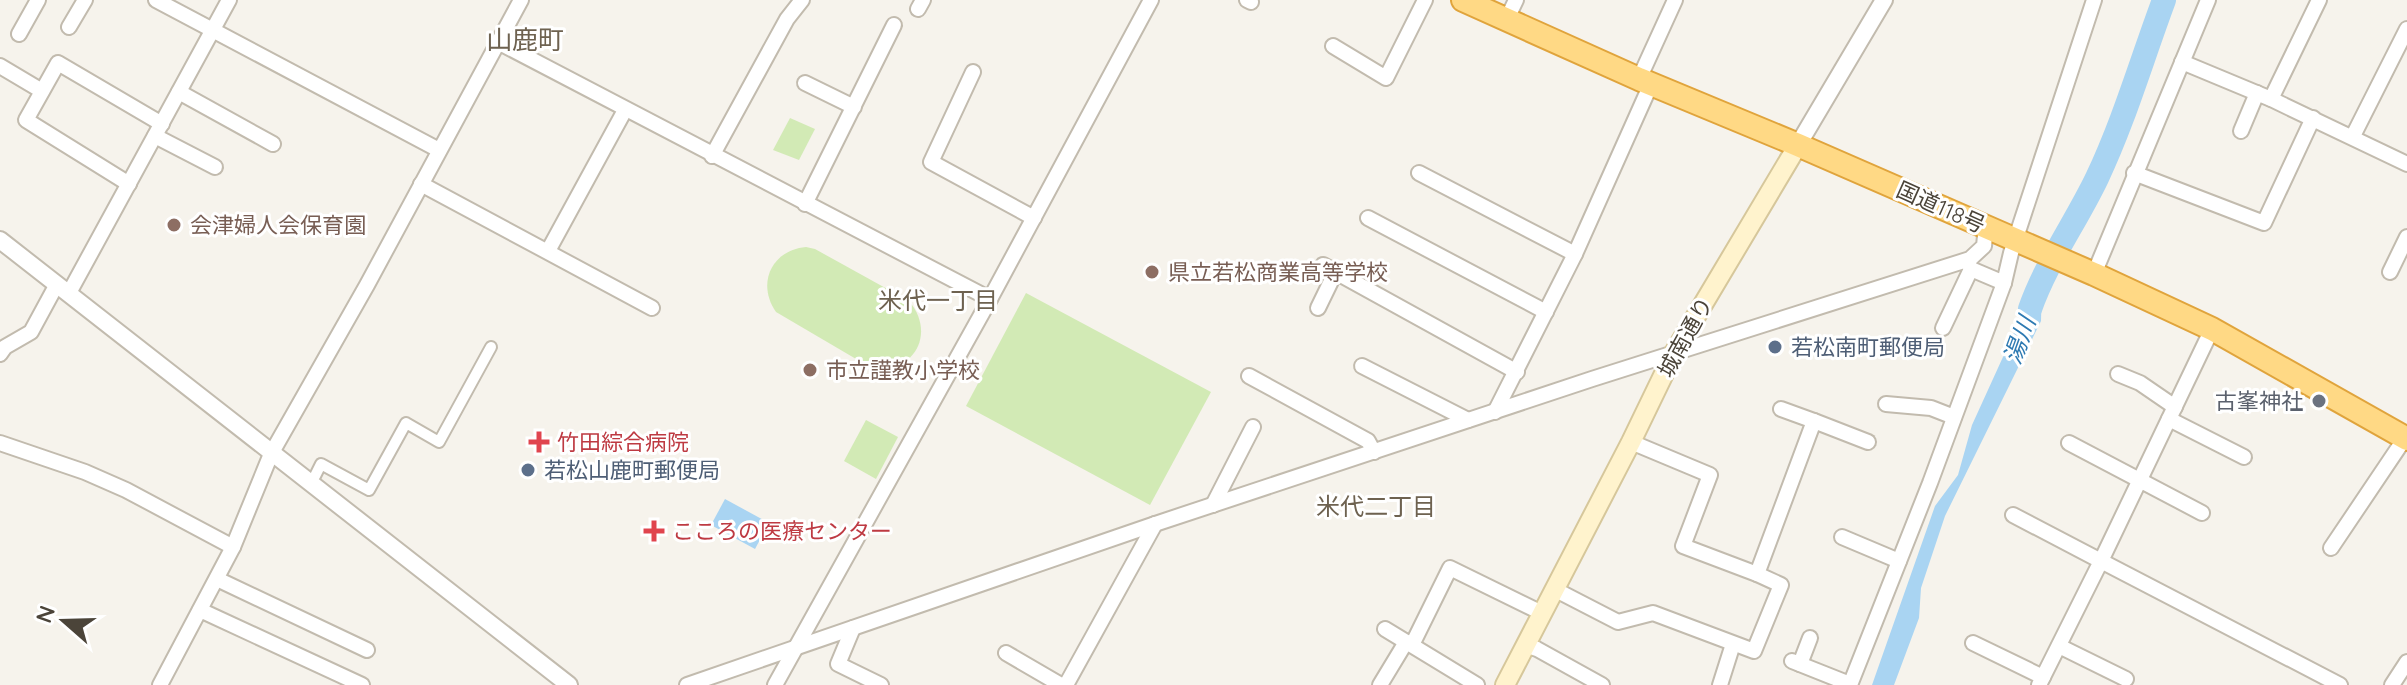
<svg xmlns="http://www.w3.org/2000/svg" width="2407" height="685" font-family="Quicksand,'Noto Sans JP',sans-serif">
<rect width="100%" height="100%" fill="#f6f3ec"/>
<!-- green -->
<g fill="#d2eab5">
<polygon points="790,118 815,129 799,160 773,150"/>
<path d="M806,247L815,249L909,301C938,335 911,378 868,366L776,312C756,283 772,250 806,247Z"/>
<polygon points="1026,293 1211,392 1150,505 966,406"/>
<polygon points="866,420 898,437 876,479 844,461"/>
</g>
<!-- water -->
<g fill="#a9d4f2">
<polygon points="2042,280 2041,321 1945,516 1921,588 1919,618 1894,685 1872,685 1935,506 1958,475 1972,425 2013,335 2021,308 2030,288"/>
<polygon points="725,499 769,523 755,549 711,525"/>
</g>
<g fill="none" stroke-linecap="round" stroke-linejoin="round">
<!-- river -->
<path stroke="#a9d4f2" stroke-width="24" d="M2030,309C2046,263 2076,222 2097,178C2124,121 2142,59 2164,0"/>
<defs>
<polyline id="pedestrian" points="315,476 321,464 369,490 406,423 439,442 491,347"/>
<g id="minor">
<polyline points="156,0 439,150"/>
<polyline points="1247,0 1251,2"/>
<polyline points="918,9 923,0"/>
<polyline points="1506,21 1516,0"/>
<polyline points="69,27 85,0"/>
<polyline points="19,34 38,0"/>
<polyline points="498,42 990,299"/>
<polyline points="1333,46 1386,78 1425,0"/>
<polyline points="2182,62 2271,99 2407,164"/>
<polyline points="0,66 42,91"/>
<polyline points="973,72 931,162 1034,218"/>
<polyline points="1639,79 1675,0"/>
<polyline points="805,83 854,107"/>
<polyline points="179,92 273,144"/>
<polyline points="2271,99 2319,0"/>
<polyline points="2241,131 2257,93"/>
<polyline points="155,136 215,167"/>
<polyline points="2353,136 2407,29"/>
<polyline points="712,156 787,19 802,0"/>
<polyline points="1419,173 1575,254"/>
<polyline points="2134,173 2264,223 2313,118"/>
<polyline points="129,184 26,120 58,63 162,124"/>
<polyline points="421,184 652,308"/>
<polyline points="805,204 894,25"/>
<polyline points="1368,218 1546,312"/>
<polyline points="548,251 625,110"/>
<polyline points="1968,262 1971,269 2004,283"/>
<polyline points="1323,265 1517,372"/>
<polyline points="2390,272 2407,237"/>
<polyline points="2094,274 2208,0"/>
<polyline points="69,293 229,0"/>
<polyline points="1318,308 1335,273"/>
<polyline points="1943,328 1971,269"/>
<polyline points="2212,329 2101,561 2340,685"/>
<polyline points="0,354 5,347 31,332 57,284"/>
<polyline points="1362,366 1468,420"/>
<polyline points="2118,374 2140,383 2175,407"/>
<polyline points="1249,376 1368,441 1374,452"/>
<polyline points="1886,404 1931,408 1954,417"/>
<polyline points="1495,412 1575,254 1651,84"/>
<polyline points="2169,419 2244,457"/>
<polyline points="1814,421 1868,442"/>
<polyline points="1631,442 1710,475 1683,546 1757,574"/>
<polyline points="0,443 85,472 126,490 233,547"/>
<polyline points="2069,443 2202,513"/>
<polyline points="1213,505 1253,427"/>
<polyline points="2013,515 2101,561 2039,685"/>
<polyline points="1842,537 1899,561"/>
<polyline points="2331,548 2405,438"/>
<polyline points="217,579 367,650"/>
<polyline points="1554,589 1618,622 1653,613 1754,651 1781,585 1757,574 1814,421 1781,409"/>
<polyline points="200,610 362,685"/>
<polyline points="853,628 838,664 881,685"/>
<polyline points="1385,629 1477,685"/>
<polyline points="1973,643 2043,677"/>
<polyline points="1412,645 1450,568 1542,613"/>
<polyline points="1525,645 1537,649 1602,685"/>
<polyline points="2059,646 2126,679"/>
<polyline points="1006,653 1061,685"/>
<polyline points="1792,661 1850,684"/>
<polyline points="1800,664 1810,638"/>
<polyline points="160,685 233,547 271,454 367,285 521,0"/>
<polyline points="687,685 1155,524 1592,379 1970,259 1984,246 1986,226"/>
<polyline points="775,685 990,299 1151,0"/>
<polyline points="1066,685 1155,524"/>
<polyline points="1380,685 1406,642"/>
<polyline points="1720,685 1733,644"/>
<polyline points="1850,685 1930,483 2004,283 2011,253 2094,0"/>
<polyline points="2392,685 2407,662"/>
</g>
<g id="tertiary">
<polyline points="1798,145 1884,0"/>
<polyline points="0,240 569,685"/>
</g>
<polyline id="secondary" points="1505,685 1631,442 1674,353 1798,145"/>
<polyline id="trunk" points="1463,0 1639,79 1798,145 2094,274 2212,329 2407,439"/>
</defs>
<!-- pedestrian casing -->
<use href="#pedestrian" stroke="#c2bbae" stroke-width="14"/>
<!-- minor casing -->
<use href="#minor" stroke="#c2bbae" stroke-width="18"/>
<!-- tertiary casing -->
<use href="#tertiary" stroke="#c2bbae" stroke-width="20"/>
<!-- secondary casing -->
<use href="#secondary" stroke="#d6c79b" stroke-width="22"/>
<!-- trunk casing -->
<use href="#trunk" stroke="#e0a43c" stroke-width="26"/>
<!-- pedestrian -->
<use href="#pedestrian" stroke="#fff" stroke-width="10"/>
<!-- minor -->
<use href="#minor" stroke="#fff" stroke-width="14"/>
<!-- tertiary -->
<use href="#tertiary" stroke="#fff" stroke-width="16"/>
<!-- secondary -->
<use href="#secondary" stroke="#fff3cd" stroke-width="18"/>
<!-- trunk -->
<use href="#trunk" stroke="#ffd985" stroke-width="22"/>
</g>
<!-- markers -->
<g fill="#8d6e63" stroke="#fff" stroke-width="3">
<circle cx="174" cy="225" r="8"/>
<circle cx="1152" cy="272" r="8"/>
<circle cx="810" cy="370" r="8"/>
</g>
<g fill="#5c6f8a" stroke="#fff" stroke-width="3">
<circle cx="1775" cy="347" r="8"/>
<circle cx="528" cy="470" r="8"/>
</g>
<circle fill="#6b7280" stroke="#fff" stroke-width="3" cx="2319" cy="401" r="8"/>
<g fill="#e0444e" stroke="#fff" stroke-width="3">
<path d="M535 430h8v8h8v8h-8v8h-8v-8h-8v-8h8z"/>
<path d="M650 519h8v8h8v8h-8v8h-8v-8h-8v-8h8z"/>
</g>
<g text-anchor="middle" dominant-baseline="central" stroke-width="6" stroke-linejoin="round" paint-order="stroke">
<!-- street labels -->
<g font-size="22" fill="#4b4439" stroke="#fff">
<text transform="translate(1941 207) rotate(24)">国道118号</text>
<text transform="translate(1685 337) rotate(-61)">城南通り</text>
</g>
<!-- education labels -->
<g font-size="22" fill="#785e54" stroke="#fff" text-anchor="start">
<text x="190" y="225">会津婦人会保育園</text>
<text x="1168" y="272">県立若松商業高等学校</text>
<text x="826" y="370">市立謹教小学校</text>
</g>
<!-- service labels -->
<g font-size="22" fill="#4e5e75" stroke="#fff" text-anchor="start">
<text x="1791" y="347">若松南町郵便局</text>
<text x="544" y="470">若松山鹿町郵便局</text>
</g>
<!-- worship labels -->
<g font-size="22" fill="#5b616d" stroke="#fff" text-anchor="end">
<text x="2303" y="401">古峯神社</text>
</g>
<!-- health labels -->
<g font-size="22" fill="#be3a42" stroke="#fff" text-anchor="start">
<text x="557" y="442">竹田綜合病院</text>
<text x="672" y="531">こころの医療センター</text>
</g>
<!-- neighbourhood labels -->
<g font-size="24" fill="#6e6250" stroke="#fff">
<text x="938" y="300">米代一丁目</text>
<text x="1376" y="506">米代二丁目</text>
</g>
<!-- water labels -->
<g font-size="24" font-style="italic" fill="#2e7ab2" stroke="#fff">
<text transform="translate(2019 340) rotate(-70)">湯川</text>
</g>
<!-- quarter labels -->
<g font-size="26" fill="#6e6250" stroke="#fff">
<text x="525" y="39">山鹿町</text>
</g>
</g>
<!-- north arrow -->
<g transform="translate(64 621) rotate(290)" stroke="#ffffff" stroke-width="6" paint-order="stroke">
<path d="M0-6L14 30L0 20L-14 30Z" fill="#4b4439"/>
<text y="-12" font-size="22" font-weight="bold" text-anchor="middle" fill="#4b4439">N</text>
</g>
</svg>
